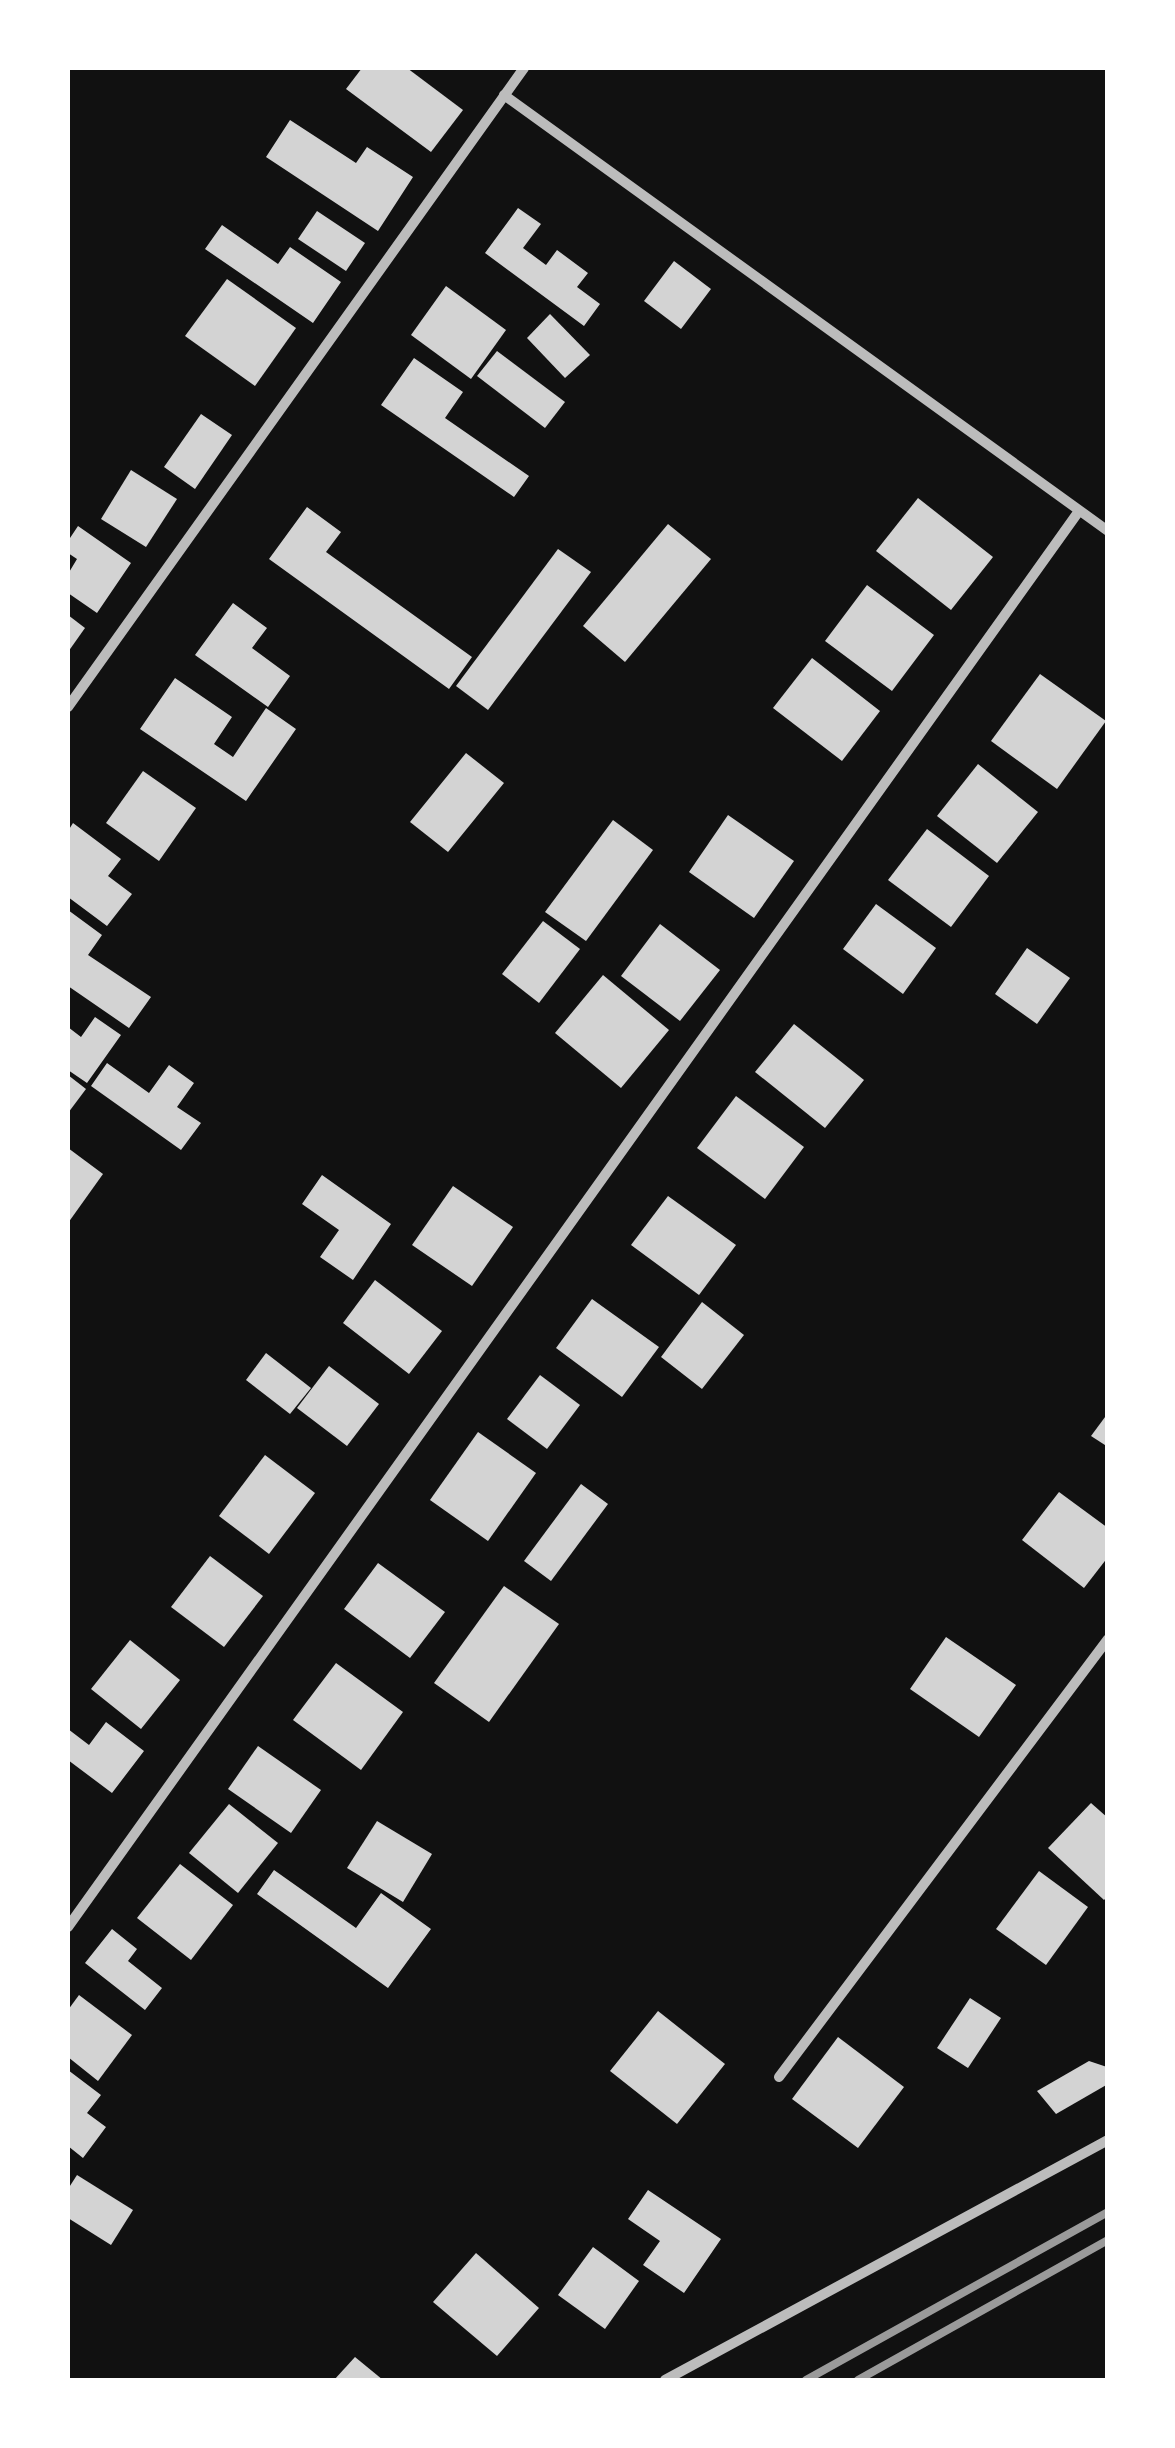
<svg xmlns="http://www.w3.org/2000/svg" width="1175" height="2448" font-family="Helvetica,sans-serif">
<rect width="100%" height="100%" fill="#111"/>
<!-- building -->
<g fill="#d3d3d3">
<polygon points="362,68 407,68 463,110 431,152 346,89"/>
<polygon points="290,120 356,163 367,147 413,177 378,231 266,157"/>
<polygon points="518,208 541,224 523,248 546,265 557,250 588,273 577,287 600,304 584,326 485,253"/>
<polygon points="317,211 365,243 346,271 298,239"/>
<polygon points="222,225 278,264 290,247 341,282 313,323 205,249"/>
<polygon points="674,261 711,289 681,329 644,301"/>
<polygon points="227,279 296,328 255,386 185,336"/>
<polygon points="446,286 506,330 471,379 411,335"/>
<polygon points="550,314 590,355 565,378 527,338"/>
<polygon points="497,351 565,402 545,428 477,376"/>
<polygon points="414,358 463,392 445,418 529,476 514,497 381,405"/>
<polygon points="201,414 232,435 195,489 164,467"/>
<polygon points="131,470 177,499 146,547 101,519"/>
<polygon points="918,498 993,557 951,610 876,551"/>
<polygon points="307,507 341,532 326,552 472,657 449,689 269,559"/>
<polygon points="668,524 711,559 625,662 583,626"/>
<polygon points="78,526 131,563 97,613 68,593 68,574 77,559 68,553 68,541"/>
<polygon points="558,549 591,572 488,710 456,686"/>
<polygon points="867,585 934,635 892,691 825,641"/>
<polygon points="233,603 267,628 252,648 290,676 268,707 195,655"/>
<polygon points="68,615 85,628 68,652"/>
<polygon points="812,658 880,711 842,761 773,708"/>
<polygon points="1040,674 1106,721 1057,789 991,741"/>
<polygon points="175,678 232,717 214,744 233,757 266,708 296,729 246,801 140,729"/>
<polygon points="466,753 504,783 448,852 410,822"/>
<polygon points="978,764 1038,812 997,863 937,816"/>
<polygon points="143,771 196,808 159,861 106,823"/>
<polygon points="728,815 794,861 754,918 689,872"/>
<polygon points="613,820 653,850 586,941 545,912"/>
<polygon points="73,823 121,859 108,876 132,894 107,926 68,897 68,831"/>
<polygon points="927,829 989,876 951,927 888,880"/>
<polygon points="876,904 936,948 903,994 843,949"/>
<polygon points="68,910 102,935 88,955 151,997 129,1028 68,986"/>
<polygon points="543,921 580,949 539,1003 502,974"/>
<polygon points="660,924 720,970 680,1021 621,976"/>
<polygon points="1027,948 1070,978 1037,1024 995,994"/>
<polygon points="603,975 669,1030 621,1088 555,1033"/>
<polygon points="95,1017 121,1035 87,1083 68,1070 68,1027 81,1037"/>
<polygon points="794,1024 864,1080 825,1128 755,1072"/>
<polygon points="107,1063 149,1093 169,1065 194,1083 177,1107 201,1123 181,1150 91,1086"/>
<polygon points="68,1075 86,1089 68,1113"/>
<polygon points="736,1096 804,1147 765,1199 697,1148"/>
<polygon points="68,1148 103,1174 68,1223"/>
<polygon points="322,1175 391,1224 353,1280 320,1257 339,1230 302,1204"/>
<polygon points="453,1186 513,1227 472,1286 412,1245"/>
<polygon points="668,1196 736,1245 699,1295 631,1245"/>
<polygon points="375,1280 442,1331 409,1374 343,1323"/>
<polygon points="592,1299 659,1347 622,1397 556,1348"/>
<polygon points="702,1302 744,1335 702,1389 661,1357"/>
<polygon points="266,1353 311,1388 290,1414 246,1380"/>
<polygon points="329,1366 379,1404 347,1446 297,1408"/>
<polygon points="540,1375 580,1405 547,1449 507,1419"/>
<polygon points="1108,1413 1108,1447 1091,1436"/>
<polygon points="478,1432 536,1473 488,1541 430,1500"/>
<polygon points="265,1455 315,1493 269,1554 219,1516"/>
<polygon points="581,1484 608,1504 551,1581 524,1561"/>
<polygon points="1059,1492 1108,1528 1108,1557 1084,1588 1022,1540"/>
<polygon points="210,1556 263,1596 224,1647 171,1607"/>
<polygon points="378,1563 445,1612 410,1658 344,1609"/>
<polygon points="504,1586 559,1624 489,1722 434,1683"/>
<polygon points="946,1637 1016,1685 979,1737 910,1689"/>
<polygon points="130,1640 180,1680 141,1729 91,1689"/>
<polygon points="336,1663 403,1712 361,1770 293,1720"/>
<polygon points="106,1722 144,1751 112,1793 68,1760 68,1729 89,1745"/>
<polygon points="258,1746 321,1790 291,1833 228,1789"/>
<polygon points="1091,1803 1108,1818 1108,1896 1104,1900 1048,1848"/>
<polygon points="229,1804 278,1843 238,1893 189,1853"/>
<polygon points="377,1821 432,1854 403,1902 347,1868"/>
<polygon points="180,1864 233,1905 191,1960 137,1918"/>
<polygon points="274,1870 356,1928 381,1893 431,1929 388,1988 257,1894"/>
<polygon points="1039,1871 1088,1907 1046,1965 996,1929"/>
<polygon points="112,1929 137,1949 128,1961 162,1988 145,2010 85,1963"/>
<polygon points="79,1995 132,2035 98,2081 68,2057 68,2010"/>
<polygon points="970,1998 1001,2018 968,2068 937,2048"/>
<polygon points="658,2011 725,2064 677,2124 610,2071"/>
<polygon points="838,2037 904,2087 858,2148 792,2099"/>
<polygon points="1089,2061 1107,2067 1108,2084 1056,2114 1037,2091"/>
<polygon points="68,2070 101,2095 87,2113 106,2127 83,2158 68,2146"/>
<polygon points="77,2175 133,2210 111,2245 68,2218 68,2189"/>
<polygon points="648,2190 721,2239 684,2293 643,2265 660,2241 628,2219"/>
<polygon points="593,2247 639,2281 605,2329 558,2295"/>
<polygon points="476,2253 539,2308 497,2356 433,2302"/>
<polygon points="355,2357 383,2380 334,2380"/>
</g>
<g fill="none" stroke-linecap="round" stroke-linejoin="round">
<!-- minor -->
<g stroke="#bcbcbc" stroke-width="10">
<polyline points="504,95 1108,531"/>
<polyline points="68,707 524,68"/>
<polyline points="68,1927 1079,511"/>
<polyline points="779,2077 1108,1639"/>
<polyline points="665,2380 1108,2140"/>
</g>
<!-- rail -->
<g stroke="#9a9a9a" stroke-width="8">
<polyline points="806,2380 1108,2212"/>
<polyline points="858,2380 1108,2240"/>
</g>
</g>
<!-- border -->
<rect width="1175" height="2448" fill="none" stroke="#ffffff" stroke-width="140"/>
</svg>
